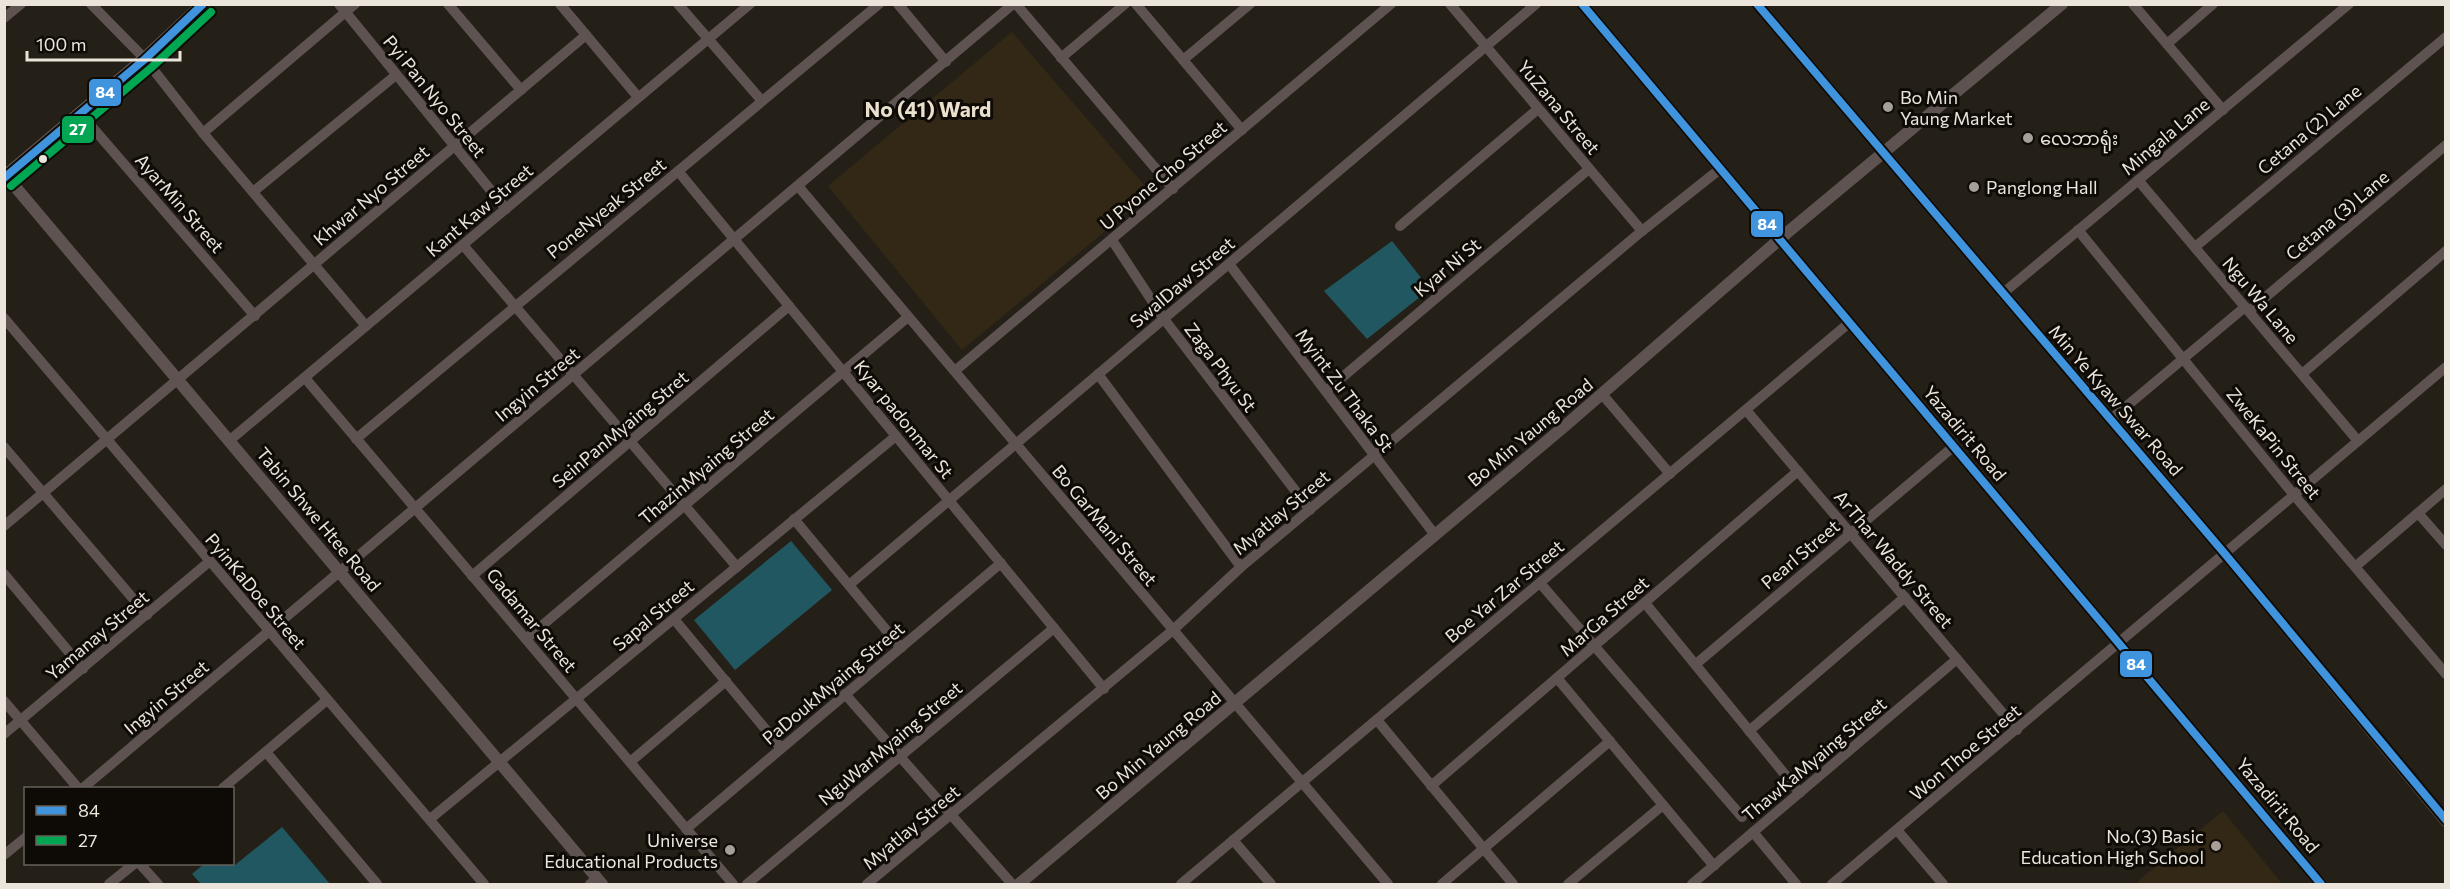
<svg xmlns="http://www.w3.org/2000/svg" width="2450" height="889" font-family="Commissioner,'Noto Sans Myanmar',sans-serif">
<rect width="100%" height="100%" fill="#242018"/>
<!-- built -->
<g fill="#332815">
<polygon points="1012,32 1151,193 962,350 828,186"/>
<polygon points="2223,811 2282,884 2140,884 2138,881"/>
</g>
<!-- water -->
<g fill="#215760">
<polygon points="1392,241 1430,289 1367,339 1324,291"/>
<polygon points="791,541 832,590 735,670 694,620"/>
<polygon points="282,827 330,884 201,884 192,874 204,864 235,865"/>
</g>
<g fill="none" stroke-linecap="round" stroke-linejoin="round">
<!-- minor -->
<g stroke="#5e5351" stroke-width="10">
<polyline points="91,4 145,59 203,133 366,326"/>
<polyline points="339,4 506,209"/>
<polyline points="448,4 521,90"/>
<polyline points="560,4 638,97"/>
<polyline points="678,4 762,101"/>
<polyline points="898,4 946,62"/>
<polyline points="1016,4 1173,189"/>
<polyline points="1136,4 1242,130"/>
<polyline points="1450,4 1642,231"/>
<polyline points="2133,4 2223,110"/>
<polyline points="4,18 21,4"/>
<polyline points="2167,44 2213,4"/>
<polyline points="1061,58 1125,4"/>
<polyline points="1183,60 1250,4"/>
<polyline points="80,113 255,316"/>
<polyline points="203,133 355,4"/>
<polyline points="678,171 1104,689"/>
<polyline points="2138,180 2358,441"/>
<polyline points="798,186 1388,884"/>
<polyline points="253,192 396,75"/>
<polyline points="1400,226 1538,109"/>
<polyline points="2078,230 2294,495 2446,674"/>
<polyline points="1112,240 1164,319 1310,510"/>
<polyline points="463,245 737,567"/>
<polyline points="2195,247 2446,37"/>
<polyline points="1229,264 1435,535"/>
<polyline points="2002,294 2349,4"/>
<polyline points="2249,311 2446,145"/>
<polyline points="4,318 484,884"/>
<polyline points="956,370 1391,4"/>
<polyline points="1098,374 1241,567"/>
<polyline points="2302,374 2446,251"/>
<polyline points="305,378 733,884"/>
<polyline points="1326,391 1589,169"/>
<polyline points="1602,394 1670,474"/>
<polyline points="1746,410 2017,730"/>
<polyline points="2110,420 2245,307"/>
<polyline points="356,439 879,4"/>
<polyline points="230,440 750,4"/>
<polyline points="4,447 147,615"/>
<polyline points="2418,513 2446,545"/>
<polyline points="794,519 901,648"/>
<polyline points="4,526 586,35"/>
<polyline points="2356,566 2446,489"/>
<polyline points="4,574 83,669"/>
<polyline points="472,576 789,306"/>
<polyline points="1540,583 1742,817"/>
<polyline points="849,585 1536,4"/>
<polyline points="1645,603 1800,793"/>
<polyline points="674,619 781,748"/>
<polyline points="526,639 908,317"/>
<polyline points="1696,664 1953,447"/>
<polyline points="1557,678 1714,866"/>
<polyline points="845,694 1012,884"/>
<polyline points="4,701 78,788"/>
<polyline points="1377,720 1513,884"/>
<polyline points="1749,731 1905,597"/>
<polyline points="4,734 210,561"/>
<polyline points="266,752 377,884"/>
<polyline points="630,762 726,681"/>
<polyline points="1431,786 1798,471"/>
<polyline points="83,788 1013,4"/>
<polyline points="223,788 327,700"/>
<polyline points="430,819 896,436"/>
<polyline points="686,829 1001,563"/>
<polyline points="1897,830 1943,884"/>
<polyline points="1753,832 1796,884"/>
<polyline points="1233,840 1271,884"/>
<polyline points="4,855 26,837"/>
<polyline points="140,864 158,884"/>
<polyline points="109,884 134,864"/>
<polyline points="590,884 597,878"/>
<polyline points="747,884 1054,628"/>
<polyline points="867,884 1173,630 1241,567 1642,231 1720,169"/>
<polyline points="1181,884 1849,323"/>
<polyline points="1442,884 1610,741"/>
<polyline points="1568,884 1663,805"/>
<polyline points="1692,884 1957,659"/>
<polyline points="1832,884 2446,367"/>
</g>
<!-- tertiary -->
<g stroke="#5e5351" stroke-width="12">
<polyline points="1582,4 2321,884"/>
<polyline points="1757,4 2225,554 2446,821"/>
<polyline points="7,177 602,884"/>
<polyline points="1019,884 1566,425 1788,232 2062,4"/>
</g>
<!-- secondary -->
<polyline stroke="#6b5d5c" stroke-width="14" points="4,178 145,59 204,4"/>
<defs>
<g id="bus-1">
<polyline points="1582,4 2321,884"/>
<polyline points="1757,4 2225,554 2446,820"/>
<polyline points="4,178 145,59 203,4"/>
</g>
<polyline id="bus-2" points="11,186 152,67 211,12"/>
</defs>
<!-- bus-1 casing -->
<use href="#bus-1" stroke="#0e0b06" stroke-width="12"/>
<!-- bus-2 casing -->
<use href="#bus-2" stroke="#0e0b06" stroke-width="12"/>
<!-- bus-1 -->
<use href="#bus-1" stroke="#4094de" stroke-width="8"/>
<!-- bus-2 -->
<use href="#bus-2" stroke="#00a651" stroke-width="8"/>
</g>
<!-- markers -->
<g fill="#a59f97" stroke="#0e0b06" stroke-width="2">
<circle cx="1888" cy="107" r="6"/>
<circle cx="2028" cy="138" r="6"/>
<circle cx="1974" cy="187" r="6"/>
<circle cx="2216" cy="846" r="6"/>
<circle cx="730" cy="850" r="6"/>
</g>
<circle fill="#eae4db" stroke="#0e0b06" stroke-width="2" cx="43" cy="159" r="5"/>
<g text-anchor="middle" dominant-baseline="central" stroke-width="6" stroke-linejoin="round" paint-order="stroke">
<!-- street labels -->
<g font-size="18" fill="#eae4db" stroke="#0e0b06">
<text transform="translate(435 96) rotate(51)">Pyi Pan Nyo Street</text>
<text transform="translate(1559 107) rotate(50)">YuZana Street</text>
<text transform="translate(2309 129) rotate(-40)">Cetana (2) Lane</text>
<text transform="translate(2165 136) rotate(-40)">Mingala Lane</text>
<text transform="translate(1163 175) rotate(-40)">U Pyone Cho Street</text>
<text transform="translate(371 195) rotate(-40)">Khwar Nyo Street</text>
<text transform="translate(180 203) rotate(49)">AyarMin Street</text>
<text transform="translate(606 208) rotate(-39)">PoneNyeak Street</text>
<text transform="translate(479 210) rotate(-40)">Kant Kaw Street</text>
<text transform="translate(2337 215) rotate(-40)">Cetana (3) Lane</text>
<text transform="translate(1447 267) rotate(-40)">Kyar Ni St</text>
<text transform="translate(1182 282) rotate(-40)">SwalDaw Street</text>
<text transform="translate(2261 300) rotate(50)">Ngu Wa Lane</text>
<text transform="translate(1221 367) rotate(53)">Zaga Phyu St</text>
<text transform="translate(537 384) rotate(-40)">Ingyin Street</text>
<text transform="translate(1345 390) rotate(53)">Myint Zu Thaka St</text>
<text transform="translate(2116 400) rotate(49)">Min Ye Kyaw Swar Road</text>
<text transform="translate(904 419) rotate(51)">Kyar padonmar St</text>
<text transform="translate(620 429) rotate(-40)">SeinPanMyaing Stret</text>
<text transform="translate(1530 432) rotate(-40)">Bo Min Yaung Road</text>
<text transform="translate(1965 433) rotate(50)">Yazadirit Road</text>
<text transform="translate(2274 443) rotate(51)">ZweKaPin Street</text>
<text transform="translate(706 466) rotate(-40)">ThazinMyaing Street</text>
<text transform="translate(1281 512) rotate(-40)">Myatlay Street</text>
<text transform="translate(319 519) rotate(50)">Tabin Shwe Htee Road</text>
<text transform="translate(1105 525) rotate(50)">Bo GarMani Street</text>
<text transform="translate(1800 554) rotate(-40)">Pearl Street</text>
<text transform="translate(1894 559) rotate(50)">ArThar Waddy Street</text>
<text transform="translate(256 591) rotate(50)">PyinKaDoe Street</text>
<text transform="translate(1504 591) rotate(-40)">Boe Yar Zar Street</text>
<text transform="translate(653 615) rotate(-40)">Sapal Street</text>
<text transform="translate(1604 616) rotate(-41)">MarGa Street</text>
<text transform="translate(532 620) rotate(50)">Gadamar Street</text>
<text transform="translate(97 635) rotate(-40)">Yamanay Street</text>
<text transform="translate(833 683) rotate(-40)">PaDoukMyaing Street</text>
<text transform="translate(166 697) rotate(-40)">Ingyin Street</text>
<text transform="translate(890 743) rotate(-40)">NguWarMyaing Street</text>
<text transform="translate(1158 745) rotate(-40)">Bo Min Yaung Road</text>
<text transform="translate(1965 752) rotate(-40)">Won Thoe Street</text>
<text transform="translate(1814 759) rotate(-40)">ThawKaMyaing Street</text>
<text transform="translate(2278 805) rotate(50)">Yazadirit Road</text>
<text transform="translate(911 827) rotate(-40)">Myatlay Street</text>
</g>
<!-- poi labels -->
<g font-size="18" fill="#eae4db" stroke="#0e0b06" text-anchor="start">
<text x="1900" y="97">Bo Min<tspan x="1900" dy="21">Yaung Market</tspan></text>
<text x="2040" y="138">လေဘာရုံး</text>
<text x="1986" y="187">Panglong Hall</text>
<text x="2204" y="836" text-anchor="end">No.(3) Basic<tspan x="2204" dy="21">Education High School</tspan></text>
<text x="718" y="840" text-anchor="end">Universe<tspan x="718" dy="21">Educational Products</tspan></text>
</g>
<!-- quarter labels -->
<g font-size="21" font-weight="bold" fill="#ebe0ce" stroke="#0e0b06">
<text x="928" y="108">No (41) Ward</text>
</g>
</g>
<g stroke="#0e0b06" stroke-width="2">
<rect x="88" y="78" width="34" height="29" rx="6" fill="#4094de"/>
<rect x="61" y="115" width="34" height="29" rx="6" fill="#00a651"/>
<rect x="1750" y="210" width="34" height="28" rx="6" fill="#4094de"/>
<rect x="2119" y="650" width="34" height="28" rx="6" fill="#4094de"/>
</g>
<g font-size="16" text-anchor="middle" font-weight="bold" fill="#fff">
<text x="105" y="98">84</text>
<text x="78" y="135">27</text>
<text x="1767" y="230">84</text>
<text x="2136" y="670">84</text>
</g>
<!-- border -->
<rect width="2450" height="889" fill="none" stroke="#eae4db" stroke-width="12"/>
<!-- legend -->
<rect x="24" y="787" width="210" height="78" fill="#0e0b06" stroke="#66625b" stroke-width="1.5"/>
<rect x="36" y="806" width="30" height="9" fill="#4094de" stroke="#66625b" stroke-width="1.5"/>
<text x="78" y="817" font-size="18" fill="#eae4db">84</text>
<rect x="36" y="836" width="30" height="9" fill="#00a651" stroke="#66625b" stroke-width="1.5"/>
<text x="78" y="847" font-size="18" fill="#eae4db">27</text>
<!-- scale -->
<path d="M27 51v9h153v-9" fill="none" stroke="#eae4db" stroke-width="3"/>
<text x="36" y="51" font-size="18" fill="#eae4db" stroke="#0e0b06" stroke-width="4.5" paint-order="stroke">100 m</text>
</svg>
